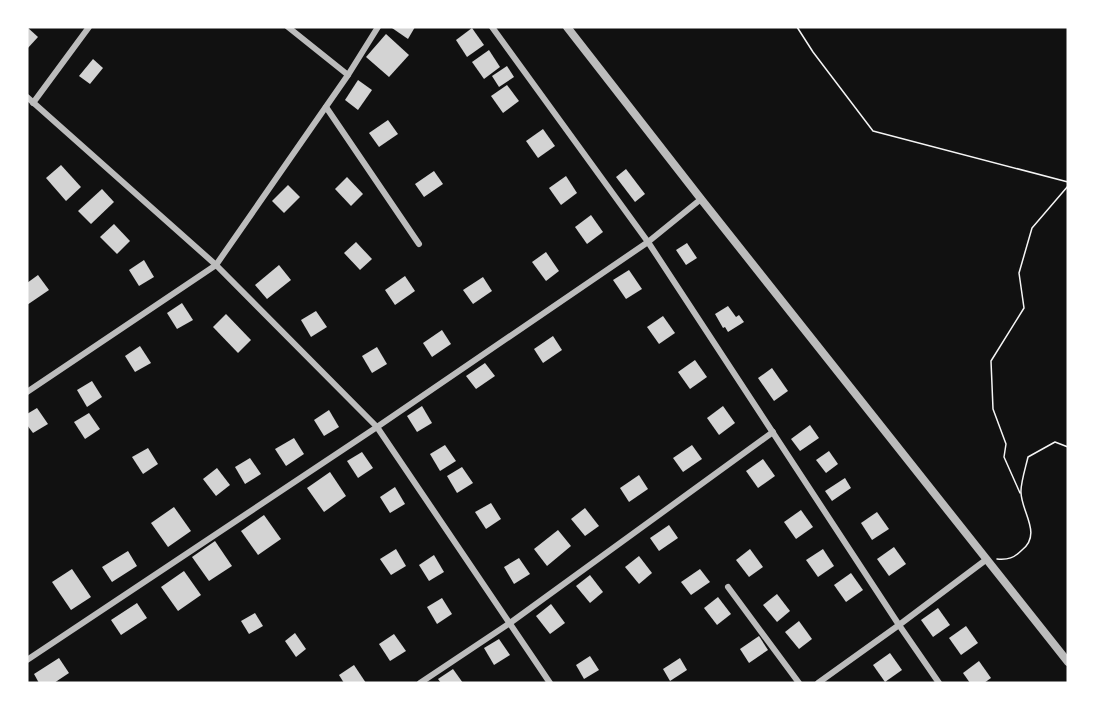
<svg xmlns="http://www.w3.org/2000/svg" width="1095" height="710" font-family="'Work Sans',sans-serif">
<rect width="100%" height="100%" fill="#111"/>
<!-- building -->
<g fill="#d3d3d3">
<polygon points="27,27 38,37 27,49"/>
<polygon points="392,27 415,27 408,39 392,28"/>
<polygon points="472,28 484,45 467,57 456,40"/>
<polygon points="386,34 409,55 389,77 366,57"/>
<polygon points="489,50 500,67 484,79 472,62"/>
<polygon points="93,59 103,68 90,84 79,76"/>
<polygon points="507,66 514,77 499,87 492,76"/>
<polygon points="358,80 372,90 358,110 345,100"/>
<polygon points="507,85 519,101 503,113 491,96"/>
<polygon points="388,120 398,134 379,147 369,133"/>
<polygon points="543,129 555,146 538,158 526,141"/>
<polygon points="61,165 81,187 66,201 46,178"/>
<polygon points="626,169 645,194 635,202 616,177"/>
<polygon points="434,171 443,184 424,197 415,184"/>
<polygon points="566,176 577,193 561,205 549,188"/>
<polygon points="347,177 363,194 351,206 335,189"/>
<polygon points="288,185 300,197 284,213 272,201"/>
<polygon points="102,189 114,202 91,224 78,211"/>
<polygon points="591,215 603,232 587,244 575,227"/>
<polygon points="114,224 130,241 117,254 100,237"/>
<polygon points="356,242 372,259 360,270 344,253"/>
<polygon points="687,243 697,258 686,265 676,250"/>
<polygon points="546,252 559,271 546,281 532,262"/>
<polygon points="144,260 154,277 139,286 129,270"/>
<polygon points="279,265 291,280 267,299 255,285"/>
<polygon points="629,270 642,289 626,299 613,280"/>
<polygon points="38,275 49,290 27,305 27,283"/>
<polygon points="405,276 415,291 395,305 385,290"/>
<polygon points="483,277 492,291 473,304 463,290"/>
<polygon points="182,303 193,320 177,329 167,313"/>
<polygon points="728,306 736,317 739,315 744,322 728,332 725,327 723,328 715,314"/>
<polygon points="316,311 327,327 311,337 301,320"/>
<polygon points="226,314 251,340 238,353 213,327"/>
<polygon points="663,316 675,333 659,344 647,327"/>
<polygon points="442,330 451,344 432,357 423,343"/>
<polygon points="553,336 562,350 543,363 534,349"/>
<polygon points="140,346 151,363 135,372 125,356"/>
<polygon points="377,347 387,364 372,373 362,356"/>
<polygon points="695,360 707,377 690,389 678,372"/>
<polygon points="485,363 495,376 476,389 466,376"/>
<polygon points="772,368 788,391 774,401 758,378"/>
<polygon points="92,381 102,397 87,407 77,390"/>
<polygon points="422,406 432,423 417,432 407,416"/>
<polygon points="723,406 735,423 719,435 707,418"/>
<polygon points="37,408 48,424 33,433 27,425 27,414"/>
<polygon points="329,410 339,427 324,436 314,420"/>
<polygon points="89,413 100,429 85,439 74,422"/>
<polygon points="810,425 819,438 800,451 791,439"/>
<polygon points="294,438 304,454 286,466 275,449"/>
<polygon points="445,445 456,461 440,471 430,454"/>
<polygon points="692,445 702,459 683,472 673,458"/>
<polygon points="148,448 158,464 143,474 132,457"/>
<polygon points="829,451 838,464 826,473 816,460"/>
<polygon points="362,452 373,468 358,478 347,461"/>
<polygon points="250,458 261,474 245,484 235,467"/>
<polygon points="763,459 775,476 758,488 746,471"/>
<polygon points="462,467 473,483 457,493 447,476"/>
<polygon points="217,468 230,485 216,496 203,479"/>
<polygon points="330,472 346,496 324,512 307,488"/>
<polygon points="639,475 648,489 629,502 620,488"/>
<polygon points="845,478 851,488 832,501 825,491"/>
<polygon points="395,487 405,504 390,513 380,497"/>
<polygon points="491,503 501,519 486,529 475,512"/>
<polygon points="174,507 191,531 168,547 151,523"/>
<polygon points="585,508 599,526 585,536 571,519"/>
<polygon points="801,510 813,527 796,539 784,522"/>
<polygon points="877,512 889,529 872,540 861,523"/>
<polygon points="264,515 281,539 258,555 241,531"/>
<polygon points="669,525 678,538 659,551 650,538"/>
<polygon points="558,530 571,546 547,566 534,549"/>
<polygon points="215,541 232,566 209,581 192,557"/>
<polygon points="894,547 906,564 889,576 877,559"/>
<polygon points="396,549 406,566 391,575 380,559"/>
<polygon points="750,549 763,567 749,577 736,560"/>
<polygon points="823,549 834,566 818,577 806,560"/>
<polygon points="128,551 137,566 112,582 102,567"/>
<polygon points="434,555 444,572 429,581 419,565"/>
<polygon points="639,556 652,573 639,584 625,567"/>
<polygon points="519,558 530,574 514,584 504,567"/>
<polygon points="72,569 91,597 71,610 52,582"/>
<polygon points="700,569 710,582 691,595 681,582"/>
<polygon points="184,571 201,595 178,611 161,587"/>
<polygon points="851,573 863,590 846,602 834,585"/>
<polygon points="590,575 603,592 590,603 576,586"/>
<polygon points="777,594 790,611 777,622 763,605"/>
<polygon points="718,597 731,614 717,625 704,608"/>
<polygon points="442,598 452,614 437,624 427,607"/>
<polygon points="137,603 147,618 121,635 111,620"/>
<polygon points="551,604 565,623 550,634 536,616"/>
<polygon points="938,608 950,625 933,637 921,620"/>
<polygon points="255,613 263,626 249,634 241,621"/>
<polygon points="799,621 812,639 799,649 785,632"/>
<polygon points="966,626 978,643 961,655 949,638"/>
<polygon points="295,633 306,649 296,657 285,641"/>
<polygon points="394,634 406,651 390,661 379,644"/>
<polygon points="759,636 768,650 749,663 740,649"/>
<polygon points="499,639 510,655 494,665 484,648"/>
<polygon points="890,653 902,670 885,682 873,665"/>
<polygon points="590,656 599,670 584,679 576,665"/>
<polygon points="59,658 69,673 54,683 39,683 34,674"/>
<polygon points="680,658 687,670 670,681 663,669"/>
<polygon points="979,661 991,678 984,683 970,683 963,673"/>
<polygon points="354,665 366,683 344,683 339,675"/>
<polygon points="453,669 463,683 441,683 438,679"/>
</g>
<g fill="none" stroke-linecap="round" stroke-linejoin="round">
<!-- path -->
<g stroke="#f5f5f5" stroke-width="1.5">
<polyline points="797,27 813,52 873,131 1068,182"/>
<polyline points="1020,493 1004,457 1006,444 993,409 991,361 1024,308 1019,273 1032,228 1068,186"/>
<path d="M997,559C1008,560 1014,558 1022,550C1042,534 1022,513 1021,493C1020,485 1026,466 1028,457L1055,442L1068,447"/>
</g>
<!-- minor -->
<g stroke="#bcbcbc" stroke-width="6">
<polyline points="288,27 348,75"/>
<polyline points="492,27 648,242 899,625 939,683"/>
<polyline points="27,97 216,265 377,427 550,683"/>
<polyline points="33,103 89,27"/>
<polyline points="326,107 419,244"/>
<polyline points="27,392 216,265 348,75 378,27"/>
<polyline points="728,587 799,683"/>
<polyline points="27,660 377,427 648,242 701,199"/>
<polyline points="420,683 510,623 773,432"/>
<polyline points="818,683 899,625 987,559"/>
</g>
<!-- tertiary -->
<polyline stroke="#bcbcbc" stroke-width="8" points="567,27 701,199 1068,662"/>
</g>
<!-- border -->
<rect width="1095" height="710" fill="none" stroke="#ffffff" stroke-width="57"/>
</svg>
